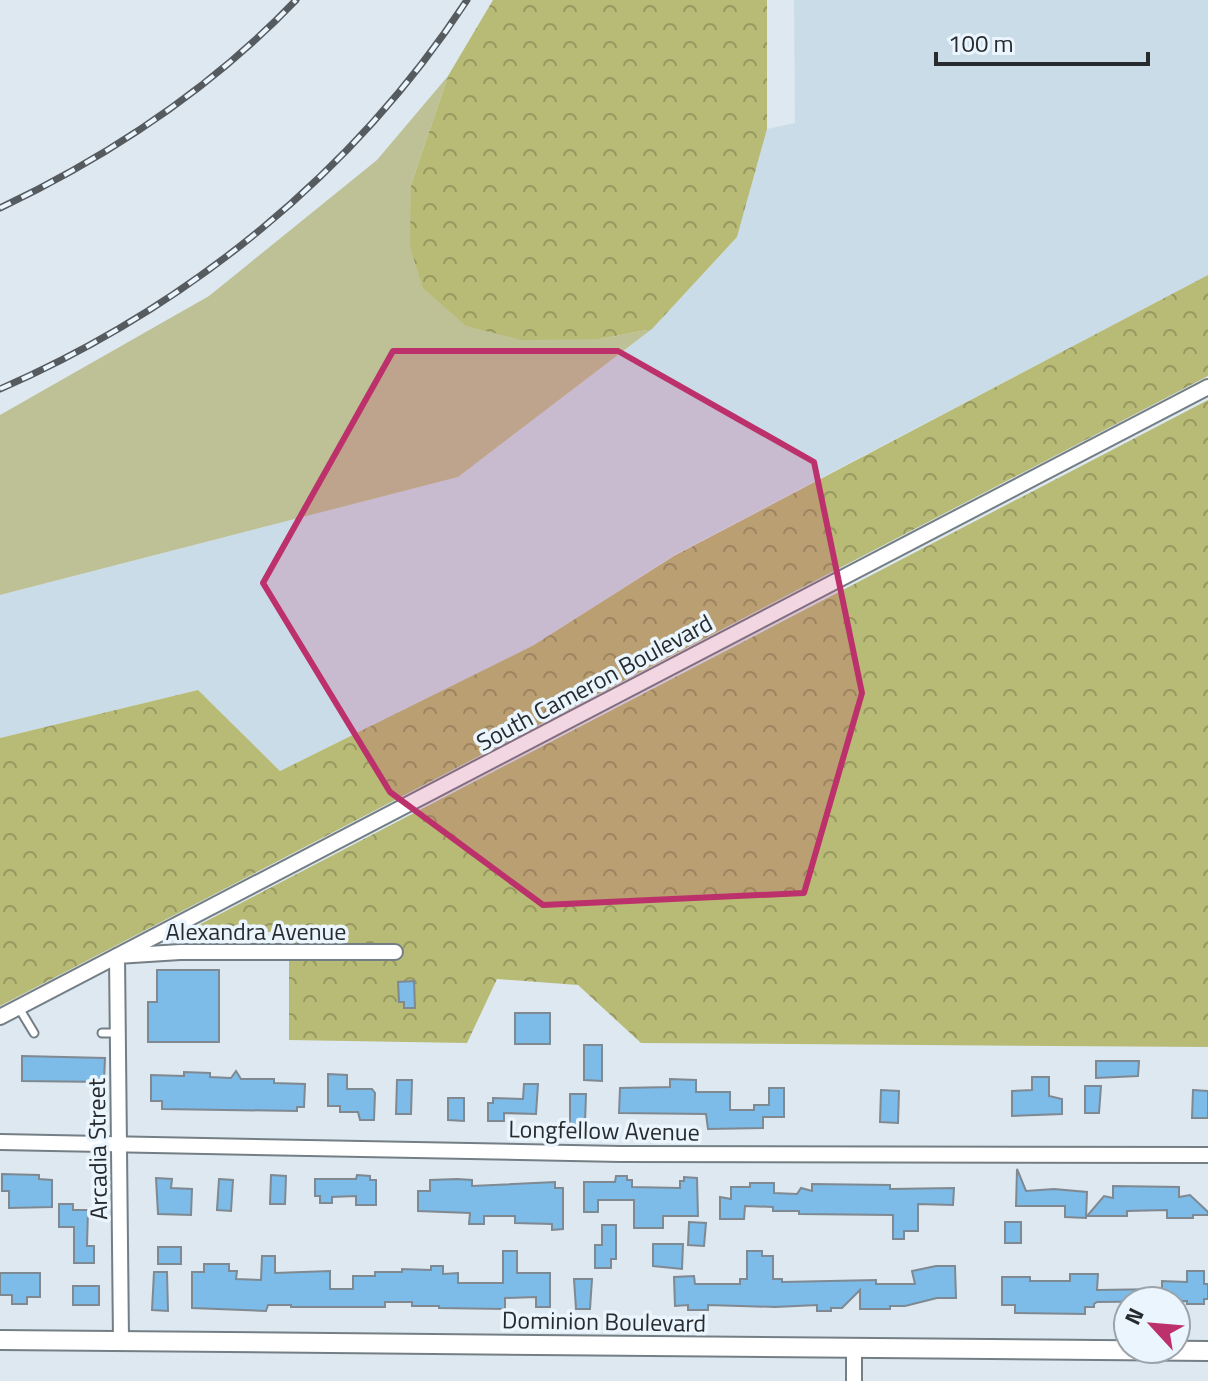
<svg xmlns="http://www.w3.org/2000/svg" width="1208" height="1381" font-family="'Titillium Web',sans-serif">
<defs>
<pattern id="forest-crowns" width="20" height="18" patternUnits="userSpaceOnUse" patternTransform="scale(2)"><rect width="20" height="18" fill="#b8bb75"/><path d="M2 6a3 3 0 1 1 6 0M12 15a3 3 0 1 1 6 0" fill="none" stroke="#969860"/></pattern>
</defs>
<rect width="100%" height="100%" fill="#dde8f0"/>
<!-- built -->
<polygon fill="#cbdce9" points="794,0 1208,0 1208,275 674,555 534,645 280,771 198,690 0,738 0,595 458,477 652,329 737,237 767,129 795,123"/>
<!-- grass -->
<polygon fill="#bec195" points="448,76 411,185 600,339 652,329 458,477 0,595 0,415 209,296 377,160"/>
<!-- forest -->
<g fill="url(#forest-crowns)">
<polygon points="493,0 767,0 767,129 737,237 652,329 600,339 522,340 466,326 423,288 410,247 411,185 448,76"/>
<polygon points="1208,275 1208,376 0,1006 0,738 198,690 280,771 534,645 674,556"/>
<polygon points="1208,400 1208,1047 641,1043 578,985 497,979 467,1043 289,1040 289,933 193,928"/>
</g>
<!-- building -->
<g fill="#7dbbe9" stroke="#7f8991" stroke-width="2">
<polygon points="157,970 219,970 219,1042 148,1042 148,1002 157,1002"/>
<polygon points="414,981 415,1008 404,1008 404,1002 399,1002 398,982"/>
<rect x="515" y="1013" width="35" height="31"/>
<polygon points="584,1045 602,1045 602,1081 584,1080"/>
<polygon points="22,1056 105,1058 104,1082 22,1081"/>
<polygon points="1096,1061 1139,1061 1138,1076 1096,1078"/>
<polygon points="236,1071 241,1079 274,1079 274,1083 305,1084 304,1107 297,1107 297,1111 162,1109 162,1101 151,1101 151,1075 184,1076 184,1072 210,1073 210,1077 231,1078"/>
<polygon points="328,1074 347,1075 347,1089 372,1089 375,1093 374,1120 360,1120 358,1112 340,1112 340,1106 328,1106"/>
<polygon points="1032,1077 1049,1077 1049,1096 1062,1099 1062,1114 1012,1116 1012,1091 1032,1090"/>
<polygon points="670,1079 696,1080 696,1092 730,1092 730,1110 754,1110 754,1105 769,1105 769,1088 784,1088 784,1117 763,1117 763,1128 708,1129 706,1114 619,1113 620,1088 670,1087"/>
<polygon points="397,1080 412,1080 411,1114 396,1114"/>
<polygon points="524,1084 538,1084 536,1114 504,1113 504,1121 488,1121 488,1103 493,1103 493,1098 523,1099"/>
<polygon points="1085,1086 1101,1086 1099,1113 1085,1113"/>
<polygon points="881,1090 899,1091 898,1123 880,1122"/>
<polygon points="1193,1090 1208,1091 1208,1118 1192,1118"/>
<polygon points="570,1094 586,1094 585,1124 570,1124"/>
<polygon points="448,1098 464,1098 464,1121 448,1120"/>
<polygon points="1017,1169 1026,1191 1054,1189 1087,1192 1086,1218 1065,1217 1065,1206 1016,1206"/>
<polygon points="2,1174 39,1175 39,1179 52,1180 52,1207 9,1208 9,1191 2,1191"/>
<polygon points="271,1175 286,1176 285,1204 270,1204"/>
<polygon points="357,1175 370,1176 370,1180 376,1180 376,1205 356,1205 356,1196 332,1197 332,1203 320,1203 320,1196 315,1196 315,1179 356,1179"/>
<polygon points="616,1176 627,1176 627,1180 632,1180 632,1187 680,1188 680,1181 684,1181 684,1177 697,1178 698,1216 663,1216 663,1228 634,1228 634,1200 598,1200 598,1212 584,1212 584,1182 615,1182"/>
<polygon points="156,1178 172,1179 171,1188 192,1189 191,1215 158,1214"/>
<polygon points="219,1179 233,1180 231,1211 217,1210"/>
<polygon points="457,1179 472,1180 472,1186 555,1182 555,1188 563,1188 563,1229 552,1230 552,1224 515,1223 515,1216 484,1216 484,1224 469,1224 470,1213 418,1211 418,1191 430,1191 430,1180"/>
<polygon points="750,1183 774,1183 774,1193 797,1194 801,1188 812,1191 812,1184 890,1185 890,1189 954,1188 953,1205 918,1204 918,1231 904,1231 904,1239 893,1239 893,1215 799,1214 799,1211 773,1211 773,1207 745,1206 744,1219 720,1219 720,1197 731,1199 731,1187 750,1187"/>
<polygon points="1113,1186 1179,1187 1179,1197 1190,1195 1208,1212 1208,1215 1193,1215 1193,1218 1167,1218 1167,1210 1127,1211 1127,1216 1087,1216 1104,1196 1113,1198"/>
<polygon points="59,1204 73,1204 73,1210 88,1210 87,1246 94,1246 94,1263 74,1263 74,1227 59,1227"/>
<polygon points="689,1222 706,1223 704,1246 688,1245"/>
<rect x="1005" y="1222" width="16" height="21"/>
<polygon points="602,1225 616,1225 616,1259 611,1259 611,1268 595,1268 595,1245 602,1245"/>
<polygon points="653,1244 683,1244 682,1269 653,1266"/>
<rect x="158" y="1247" width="23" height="17"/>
<polygon points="503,1251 517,1251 517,1273 550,1273 550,1307 536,1307 536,1297 505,1298 505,1309 439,1308 439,1306 412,1306 412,1302 385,1302 385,1307 291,1307 291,1305 268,1305 266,1311 192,1308 192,1272 204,1272 204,1264 229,1264 229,1271 237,1271 236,1279 261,1280 262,1256 275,1256 275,1273 330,1271 330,1289 353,1289 353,1276 375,1276 375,1272 402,1272 402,1269 431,1270 431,1266 443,1266 443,1274 458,1273 458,1283 503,1283"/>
<polygon points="747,1251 762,1251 762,1256 773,1256 773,1279 782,1279 782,1282 876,1280 876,1284 915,1284 912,1271 936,1266 955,1266 956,1298 937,1298 905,1306 890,1306 890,1309 860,1309 860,1290 842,1308 831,1308 831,1311 817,1311 817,1305 775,1307 708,1305 708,1310 688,1310 688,1305 675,1306 674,1277 694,1276 695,1284 740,1284 740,1279 747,1279"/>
<polygon points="1187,1271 1204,1271 1204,1284 1208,1284 1208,1299 1204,1299 1204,1304 1187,1304 1187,1301 1097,1302 1094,1304 1094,1307 1085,1307 1085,1314 1015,1313 1015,1305 1002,1305 1002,1277 1030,1277 1030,1281 1070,1281 1070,1274 1098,1274 1097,1290 1162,1289 1162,1281 1187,1282"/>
<polygon points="154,1272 167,1272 168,1311 152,1310"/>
<polygon points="0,1273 40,1273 40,1297 27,1297 27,1304 12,1304 12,1295 0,1295"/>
<polygon points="574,1279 592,1279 590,1309 576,1309"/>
<rect x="73" y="1286" width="26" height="19"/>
</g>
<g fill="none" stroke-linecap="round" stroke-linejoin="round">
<defs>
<g id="service">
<polyline points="19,1008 34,1033"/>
<polyline points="102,1033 118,1033"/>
</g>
<g id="minor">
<polyline points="0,1017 1208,387"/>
<polyline points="0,1142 621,1154 1208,1155"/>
<polyline points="121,1341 117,956 180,952 395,952"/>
<polyline points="854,1381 854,1348"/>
</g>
<polyline id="tertiary" points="0,1340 1208,1351"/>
</defs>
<!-- service casing -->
<use href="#service" stroke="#747e85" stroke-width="11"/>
<!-- minor casing -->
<use href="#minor" stroke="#747e85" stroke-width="18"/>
<!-- tertiary casing -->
<use href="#tertiary" stroke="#747e85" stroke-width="22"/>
<!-- service -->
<use href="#service" stroke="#fff" stroke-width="7"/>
<!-- minor -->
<use href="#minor" stroke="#fff" stroke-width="14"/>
<!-- tertiary -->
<use href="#tertiary" stroke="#fff" stroke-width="18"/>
<defs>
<g id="rail">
<path d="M0,208C109,156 212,88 296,0"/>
<path d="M0,389C188,307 354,173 467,0"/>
</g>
</defs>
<!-- rail casing -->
<use href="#rail" stroke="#565b60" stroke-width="7"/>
<!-- rail -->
<use href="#rail" stroke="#eaf5fe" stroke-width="4" stroke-dasharray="12" stroke-linecap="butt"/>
</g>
<!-- marked area -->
<path fill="#bc316b" fill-opacity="0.2" stroke="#bc316b" stroke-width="6" stroke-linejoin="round" d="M393,351H618L814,462L862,693L804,893L543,905L390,792L263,583Z"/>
<g text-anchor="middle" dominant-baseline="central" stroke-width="7" stroke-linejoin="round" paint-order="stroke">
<!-- street labels -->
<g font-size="24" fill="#272b2e" stroke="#eaf5fe">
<text transform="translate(594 682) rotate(-28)">South Cameron Boulevard</text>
<text x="256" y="931">Alexandra Avenue</text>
<text transform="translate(604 1130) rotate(1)">Longfellow Avenue</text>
<text transform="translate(97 1149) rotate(-91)">Arcadia Street</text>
<text transform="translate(604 1321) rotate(1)">Dominion Boulevard</text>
</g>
</g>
<!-- north arrow -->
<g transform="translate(1152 1325) rotate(296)"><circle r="38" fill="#eaf5fe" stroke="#9ca4ab" stroke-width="2"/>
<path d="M0-6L14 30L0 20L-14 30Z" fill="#bc316b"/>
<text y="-12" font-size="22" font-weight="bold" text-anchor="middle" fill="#272b2e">N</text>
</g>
<!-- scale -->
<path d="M936 52v12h212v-12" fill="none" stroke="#272b2e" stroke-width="4"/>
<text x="948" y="52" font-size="24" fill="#272b2e" stroke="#eaf5fe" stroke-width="6" paint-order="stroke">100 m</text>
</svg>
